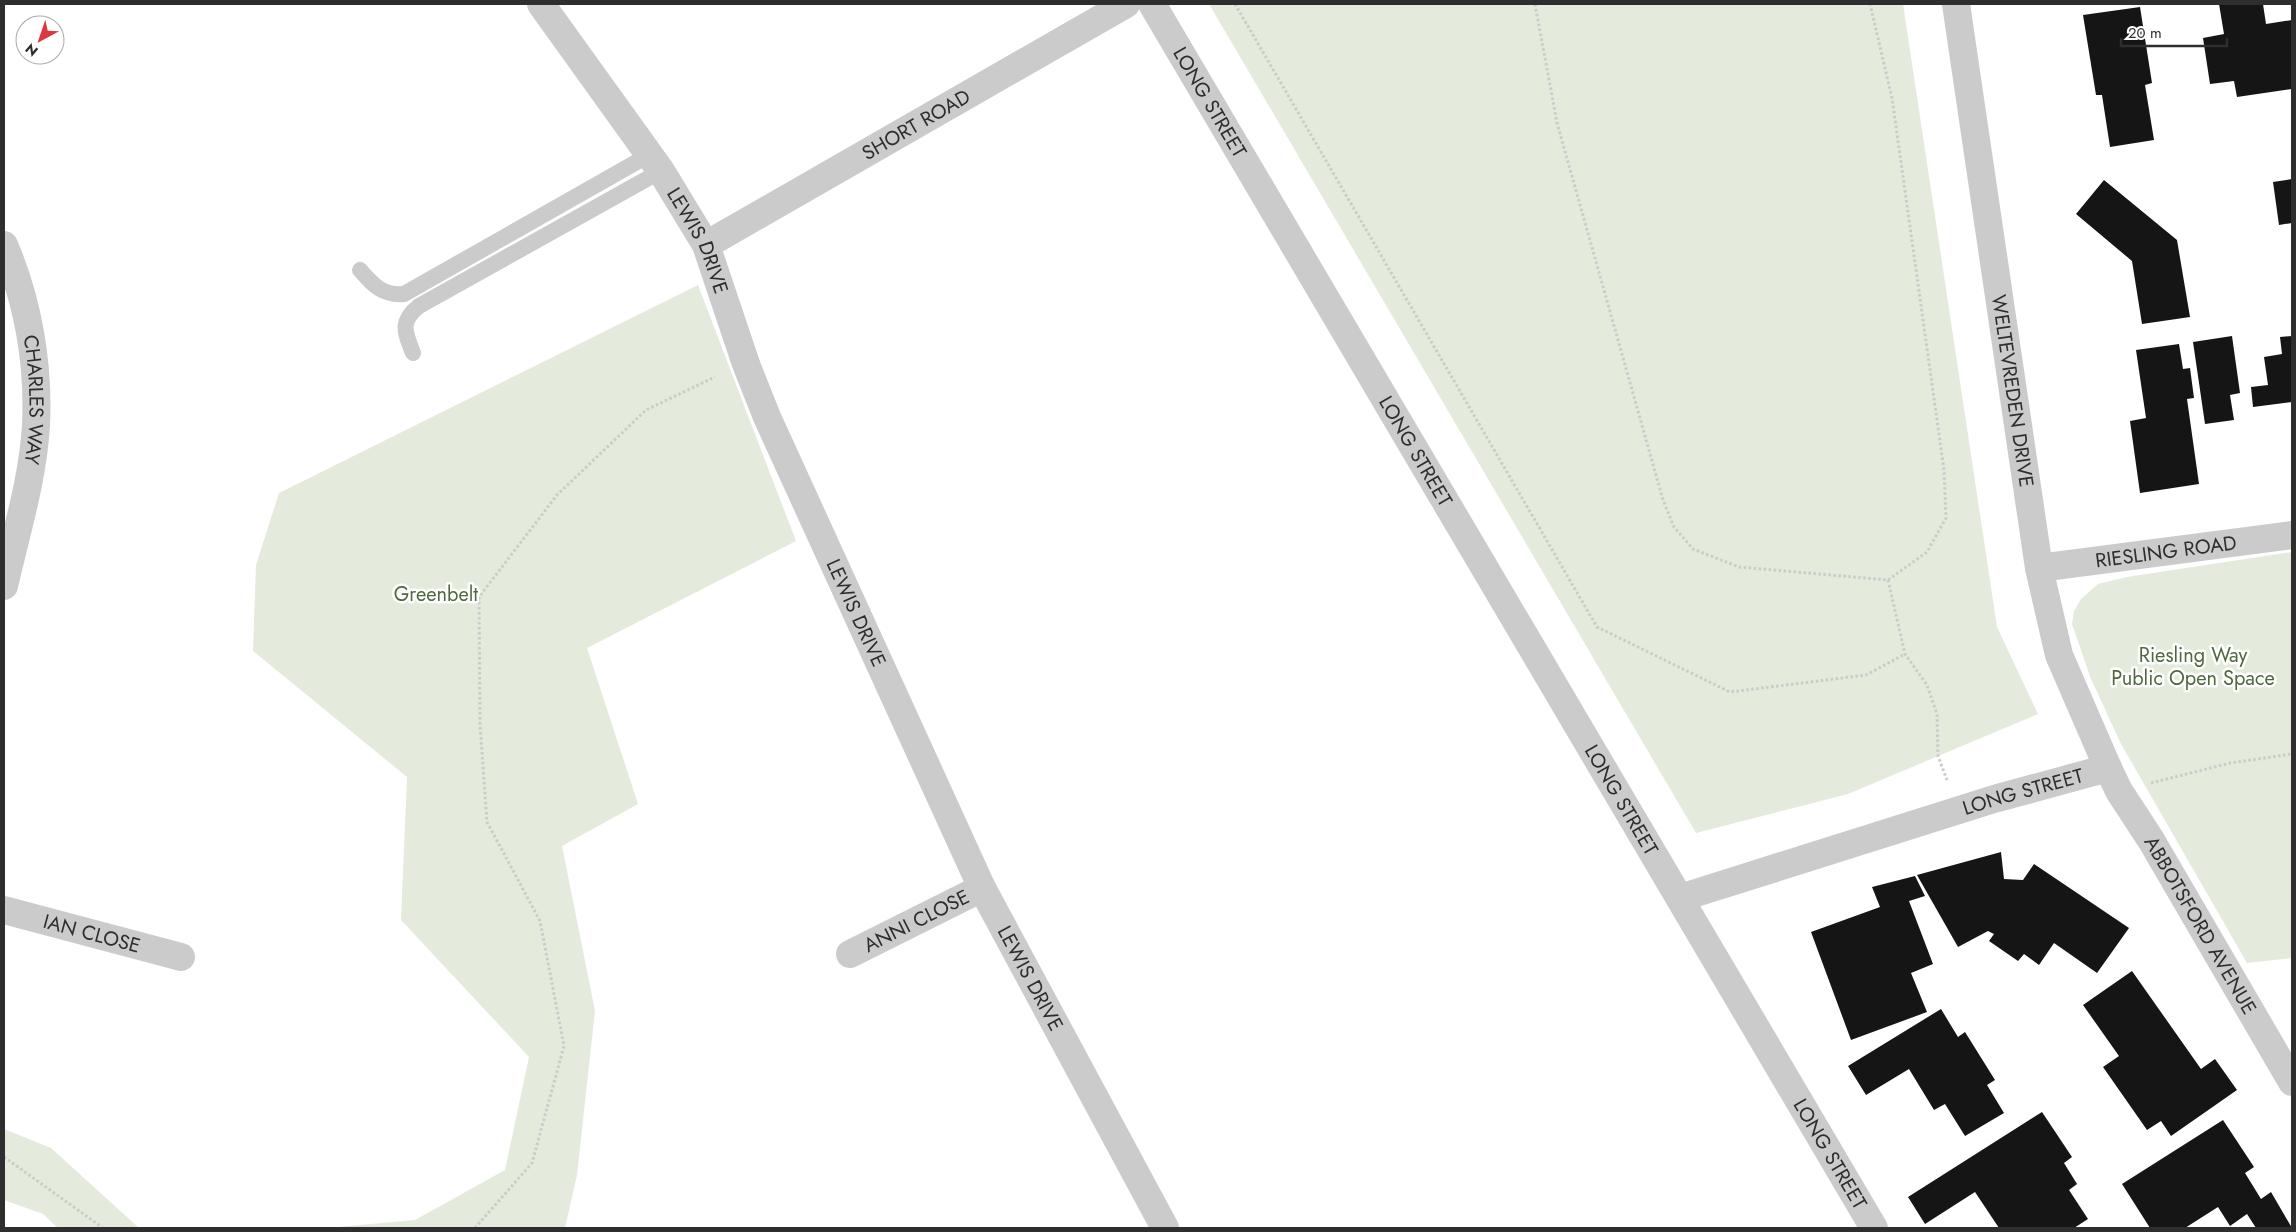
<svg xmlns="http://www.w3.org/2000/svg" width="2296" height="1232" font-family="Jost,sans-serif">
<rect width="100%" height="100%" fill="#fff"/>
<!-- green -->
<g fill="#e4ebdc">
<polygon points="1209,4 1903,4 1997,627 2038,714 1848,794 1696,833"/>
<polygon points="698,285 796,541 587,648 638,804 562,846 595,1011 577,1175 565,1228 327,1228 415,1220 505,1170 529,1057 401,920 407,777 253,651 256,565 279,493"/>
<polygon points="2292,552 2292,958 2247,963 2121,744 2091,679 2072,624 2074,611 2081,599 2098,584 2127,577"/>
<polygon points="4,1129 51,1148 139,1228 58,1228 43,1214 4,1200"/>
</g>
<!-- building -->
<g fill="#151515">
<polygon points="2219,4 2263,4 2266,24 2292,20 2292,89 2237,97 2234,81 2210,84 2203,38 2224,34"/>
<polygon points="2140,7 2152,83 2145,85 2154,140 2110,147 2102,95 2096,95 2083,15"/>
<polygon points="2292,179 2292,223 2279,225 2273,182"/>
<polygon points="2104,180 2177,240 2190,317 2142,324 2132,261 2076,214"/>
<polygon points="2232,336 2240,393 2230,395 2234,420 2205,424 2193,342"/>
<polygon points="2292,336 2292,402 2253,407 2251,387 2268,385 2264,357 2282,354 2280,337"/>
<polygon points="2179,344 2183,369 2190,368 2194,398 2187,399 2199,484 2140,493 2130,421 2146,418 2136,350"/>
<polygon points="2001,852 2004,879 2023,880 2034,864 2129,928 2097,973 2054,943 2039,965 2024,954 2018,961 1989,941 1994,934 1988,931 1958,947 1917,875"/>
<polygon points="1915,876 1925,896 1909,901 1933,964 1911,973 1927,1012 1851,1040 1811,932 1880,907 1872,887"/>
<polygon points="2132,971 2201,1069 2215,1059 2237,1090 2171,1136 2161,1121 2147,1130 2103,1067 2119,1056 2083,1005"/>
<polygon points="1941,1009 1958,1037 1965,1032 1995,1080 1987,1085 2004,1113 1965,1136 1945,1104 1934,1110 1909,1069 1866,1095 1848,1066"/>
<polygon points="2042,1112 2072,1157 2064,1163 2077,1184 2069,1190 2088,1219 2074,1228 1999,1228 1975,1192 1925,1224 1908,1197"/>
<polygon points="2223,1120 2254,1167 2245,1173 2261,1199 2271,1192 2292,1228 2256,1228 2247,1214 2230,1226 2218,1207 2185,1228 2150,1228 2122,1184"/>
</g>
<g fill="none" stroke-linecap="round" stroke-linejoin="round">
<!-- path -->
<g stroke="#cbcbcb" stroke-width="3" stroke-dasharray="2.5 2.5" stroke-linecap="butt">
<polyline points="1235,4 1597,627 1730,692 1866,675 1905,654"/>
<polyline points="1535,4 1557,123 1663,500 1674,527 1693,549 1739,567 1888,580 1927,552 1946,518 1944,470 1892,98 1870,4"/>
<polyline points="1888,580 1905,654 1927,685 1937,714 1938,756 1947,780"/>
<polyline points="2151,783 2230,763 2292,754"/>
<polyline points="4,1157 103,1228"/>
<polyline points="475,1228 532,1163 564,1046 540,921 487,822 480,724 479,597 557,495 646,410 715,377"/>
</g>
<!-- service -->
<g stroke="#cbcbcb" stroke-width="16">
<path d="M360,270C373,285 383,296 404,294L649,155"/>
<path d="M413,353C405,332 399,322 419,306L661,171"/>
</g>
<!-- minor -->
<g stroke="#cbcbcb" stroke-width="28">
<path id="s1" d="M541,4L661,171L706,245L746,364L767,417L982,888L1165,1228"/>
<path id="s2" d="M1956,4L2039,568L2059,655L2108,768L2119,791L2151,840L2292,1082"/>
<path id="s3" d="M4,245C28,301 39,364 36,425C33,479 16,533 4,586"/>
<path id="s4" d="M706,245L1126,4"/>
<path id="s5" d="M2039,568L2292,535"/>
<path id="s6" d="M1680,898L1994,799L2108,768"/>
<path id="s7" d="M4,910L181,957"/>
<path id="s8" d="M850,954L982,888"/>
</g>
<!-- tertiary -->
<path stroke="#cbcbcb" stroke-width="28" id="s9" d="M1152,4L1874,1228"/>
</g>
<g text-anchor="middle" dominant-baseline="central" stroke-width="5" stroke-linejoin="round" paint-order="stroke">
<!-- street labels -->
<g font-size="20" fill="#2e2e2e" stroke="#fff">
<text stroke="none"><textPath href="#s9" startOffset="114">LONG STREET</textPath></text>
<text stroke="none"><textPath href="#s4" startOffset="242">SHORT ROAD</textPath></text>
<text stroke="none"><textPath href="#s1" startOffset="285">LEWIS DRIVE</textPath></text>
<text stroke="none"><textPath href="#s2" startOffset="391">WELTEVREDEN DRIVE</textPath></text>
<text stroke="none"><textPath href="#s3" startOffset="159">CHARLES WAY</textPath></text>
<text stroke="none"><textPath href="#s9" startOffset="519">LONG STREET</textPath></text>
<text stroke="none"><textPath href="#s5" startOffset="128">RIESLING ROAD</textPath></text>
<text stroke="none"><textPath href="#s1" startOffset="690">LEWIS DRIVE</textPath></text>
<text stroke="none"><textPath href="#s6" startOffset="359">LONG STREET</textPath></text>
<text stroke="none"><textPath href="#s9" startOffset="924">LONG STREET</textPath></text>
<text stroke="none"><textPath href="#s8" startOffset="74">ANNI CLOSE</textPath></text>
<text stroke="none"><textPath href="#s2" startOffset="965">ABBOTSFORD AVENUE</textPath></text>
<text stroke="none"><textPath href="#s7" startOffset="91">IAN CLOSE</textPath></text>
<text stroke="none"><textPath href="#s1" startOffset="1095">LEWIS DRIVE</textPath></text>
<text stroke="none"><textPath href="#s9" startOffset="1335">LONG STREET</textPath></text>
</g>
<!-- park labels -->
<g font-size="20" fill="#50683e" stroke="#fff">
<text x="436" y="594">Greenbelt</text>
<text x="2193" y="655">Riesling Way<tspan x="2193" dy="23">Public Open Space</tspan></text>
</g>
</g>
<!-- border -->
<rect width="2296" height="1232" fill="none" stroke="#2e2e2e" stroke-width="10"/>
<!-- north arrow -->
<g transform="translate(40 40) rotate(220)"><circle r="24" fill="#ffffff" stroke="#ababab"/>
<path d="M0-4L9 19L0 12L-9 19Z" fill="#dd3841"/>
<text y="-8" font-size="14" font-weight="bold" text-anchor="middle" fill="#2e2e2e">N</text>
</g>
<!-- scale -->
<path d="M2121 38v8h106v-8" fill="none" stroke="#2e2e2e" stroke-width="2.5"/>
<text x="2128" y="38" font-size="15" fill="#2e2e2e" stroke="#ffffff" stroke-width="4" paint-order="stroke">20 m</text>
</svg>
